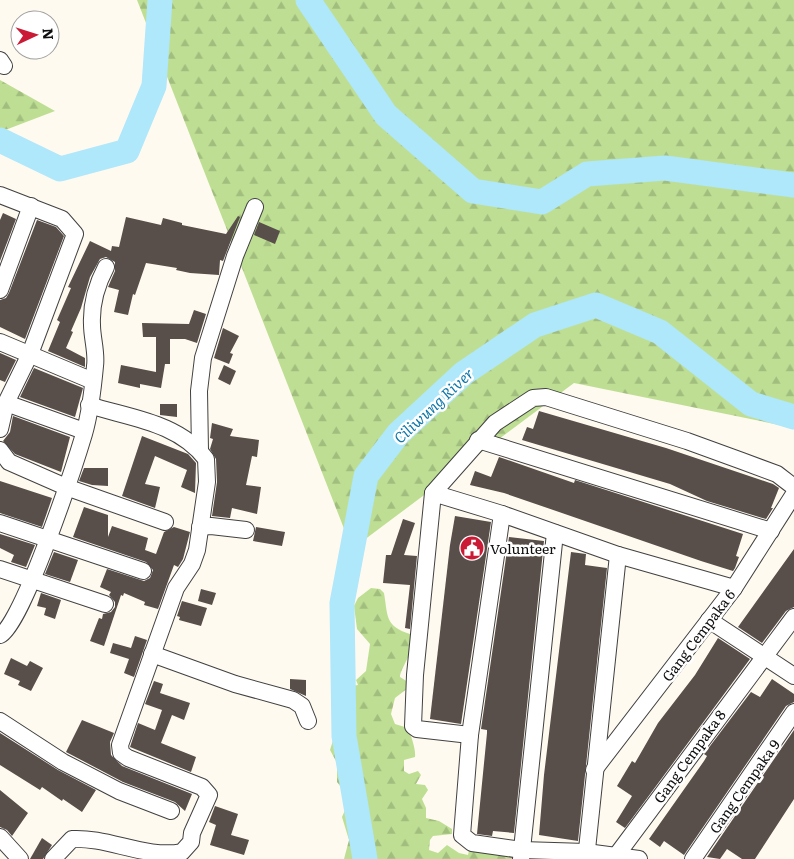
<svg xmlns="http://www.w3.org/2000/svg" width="794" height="859" font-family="Literata,serif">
<defs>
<pattern id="forest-firs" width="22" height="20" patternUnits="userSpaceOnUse" patternTransform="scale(1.25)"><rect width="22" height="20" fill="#bedf93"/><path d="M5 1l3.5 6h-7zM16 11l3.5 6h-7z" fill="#a2be7e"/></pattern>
</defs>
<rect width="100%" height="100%" fill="#fffaf0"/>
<!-- forest -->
<g fill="url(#forest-firs)">
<polygon points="137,0 794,0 794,428 574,383 352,549"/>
<polygon points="0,80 55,111 0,132"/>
<path d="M371,588L380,589L384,593C388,617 385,626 410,634L414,644C411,654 400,670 400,677L408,682V688L395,698L391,714L395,724L408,728C411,736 416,749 415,757L404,760V771L409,774L418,771L421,775L416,784L425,785L428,790L422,799L426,808V818L439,821L452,829V834L433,836L430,840L429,850L438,853L447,845L459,853L468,855L470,846L492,854L495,851L512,852L514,859H344L349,840L342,817L350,799L337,782V763L330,750L336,731L333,700L340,688L358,685L356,680L366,671L370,644L357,629L354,606L358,598Z"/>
</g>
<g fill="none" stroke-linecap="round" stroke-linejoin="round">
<!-- river -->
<g stroke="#afe7fb" stroke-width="25">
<polyline points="308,0 386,115 473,191 542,202 587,174 665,168 794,185"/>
<polyline points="0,140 60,169 127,151 154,86 160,0"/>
<polyline points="365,859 344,736 342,603 366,476 398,434 464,373 535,325 596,305 660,332 751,404 794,417"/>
</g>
</g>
<!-- building -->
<g fill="#584e4a">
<polygon points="3,213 16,219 0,261 0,220"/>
<polygon points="238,216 240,217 223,261 220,260 219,275 190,273 176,270 177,268 146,263 135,295 133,294 128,315 114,312 119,290 108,287 115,271 115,262 106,257 100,259 90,277 81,308 71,331 73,332 66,348 85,358 85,367 48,351 60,322 57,320 71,288 68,287 90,241 111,251 112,246 119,247 126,217 161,225 163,218 182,223 182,225 226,234"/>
<polygon points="37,220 56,227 64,236 25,339 0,327 0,300 6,298 9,293"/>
<polygon points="259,222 280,231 275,244 254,235"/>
<polygon points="194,310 206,314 197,343 185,339 170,339 170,364 165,364 161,388 140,384 140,388 118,383 121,365 156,372 156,337 143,337 142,323 189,324"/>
<polygon points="223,328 239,336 230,353 233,354 229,364 214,358"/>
<polygon points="0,353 16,360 5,382 0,380"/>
<polygon points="224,365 236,371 230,385 218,379"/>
<polygon points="34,368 83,388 75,417 20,397"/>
<polygon points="160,404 177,404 177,417 160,415"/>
<polygon points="539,411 666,448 773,484 779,488 771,508 773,508 766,519 707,501 670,484 522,440 527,427 533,429"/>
<polygon points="13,416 70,437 61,472 15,454 3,441 10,432"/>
<polygon points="212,423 233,429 230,436 259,440 257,457 252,456 246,485 261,487 257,514 232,508 230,518 212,516 217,482 216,459 210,449 213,439 210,438"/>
<polygon points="142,436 188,454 196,463 195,493 181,487 187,470 155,456 145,484 160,487 155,508 122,496"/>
<polygon points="499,457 574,483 575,480 743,534 736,556 739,557 735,568 733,571 701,561 504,493 470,485 475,471 491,477"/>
<polygon points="84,468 108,468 108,486 92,485 79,481"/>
<polygon points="0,481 52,498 42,527 0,513"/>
<polygon points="84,507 108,515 108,537 112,526 148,538 145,550 156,554 164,532 174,527 190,532 183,559 178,567 174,565 158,609 144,605 145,602 124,593 123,596 121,595 104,646 90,641 99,618 102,619 103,614 111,612 115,607 115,602 109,595 111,592 100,587 107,569 144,581 150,578 153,570 146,562 73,537"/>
<polygon points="455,516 491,522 461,724 430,719 450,545"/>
<polygon points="403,519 415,523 404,555 417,556 410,629 405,628 410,585 383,583 386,555 391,555"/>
<polygon points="256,527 285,532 282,546 253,541"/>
<polygon points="0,534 35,545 26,567 11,562 14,555 0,548"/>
<polygon points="509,537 544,541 514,833 493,831 492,836 477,834 487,733 487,730 481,729"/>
<polygon points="794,549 794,607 786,611 762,643 738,627"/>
<polygon points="54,552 78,560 70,582 45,574"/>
<polygon points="571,552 586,554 585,565 607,568 578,841 539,835 544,775"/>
<polygon points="201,589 216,593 212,605 198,601"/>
<polygon points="41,593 61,600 55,619 44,615 46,608 37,606"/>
<polygon points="182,601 207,608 201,626 179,620 180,617 177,616"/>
<polygon points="135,636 147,640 134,677 124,673 129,659 110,653 113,643 131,648"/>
<polygon points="718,638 750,659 625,828 616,822 632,796 617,786 632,761 635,763 658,723 695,675"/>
<polygon points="11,658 27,666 30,661 43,668 31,691 18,685 20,681 4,674"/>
<polygon points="290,679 306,680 306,696 290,689"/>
<polygon points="772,679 794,694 794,702 786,706 684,855 664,841 660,847 649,839 704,761 707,756 704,754 751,692 760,697"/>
<polygon points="154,681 163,684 160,693 190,703 184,720 172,715 161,743 196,757 191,772 130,747 138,723 155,730 162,710 145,704"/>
<polygon points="82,720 114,733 110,742 111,755 122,766 192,794 185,811 175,802 123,782 66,752"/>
<polygon points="794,730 794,799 755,859 742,859 727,849 720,859 707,857"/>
<polygon points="0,733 58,770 96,790 82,812 63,799 62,801 42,787 40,790 0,765"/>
<polygon points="0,790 28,813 12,836 7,830 0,827"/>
<polygon points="215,806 238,814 231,835 249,840 244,855 210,845 216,825 209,822"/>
<polygon points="42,838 52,845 43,859 30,859"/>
</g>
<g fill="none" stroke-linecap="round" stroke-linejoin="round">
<defs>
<g id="minor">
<polyline points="0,60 4,66"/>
<polyline points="0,195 62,219 75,234 30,354 6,403 0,429"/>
<polyline points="0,290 31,206"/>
<polyline points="0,342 93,381"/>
<polyline points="6,403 84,431"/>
<polyline points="478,440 771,531"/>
<polyline points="0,450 9,462 66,487 165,522"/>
<polyline points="200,451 199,391 203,358 235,256 255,207"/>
<polyline points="433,493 502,514 618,555 734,588"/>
<polyline points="502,514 470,735 462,835 472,843 522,850 586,852 639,859"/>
<polyline points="0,523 143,571"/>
<polyline points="200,527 211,526 246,530"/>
<polyline points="0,569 105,604"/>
<polyline points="709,620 794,676"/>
<path d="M0,635C22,626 75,464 84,434C90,413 93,388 95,366C97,353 92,338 92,325C91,305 97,284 106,267"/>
<polyline points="152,654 235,684 293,700 302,706 308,721"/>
<polyline points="0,721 63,762 119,791 171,811"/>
<polyline points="470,735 417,729 413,726 415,675 433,493 495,423 533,398 546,397 687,441 742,461 777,474 794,487"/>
<polyline points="594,770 734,588 794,494"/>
<polyline points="0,837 20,859"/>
<polyline points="616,856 794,617"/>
<path d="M53,859L72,839C108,837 146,859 182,852L191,842L192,833L209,795L202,787L128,758L121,753L120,745L176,588L192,564L197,550L207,482L206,459C178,422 129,418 89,405"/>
<polyline points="521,859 555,533"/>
<polyline points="586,859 618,555"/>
<polyline points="693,859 794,712"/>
</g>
</defs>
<!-- minor casing -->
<use href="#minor" stroke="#414141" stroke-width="18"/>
<!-- minor -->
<use href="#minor" stroke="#fff" stroke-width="16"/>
</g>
<!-- icons -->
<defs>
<symbol id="civic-disc" viewBox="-11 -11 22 22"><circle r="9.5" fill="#ca1a35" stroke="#fff"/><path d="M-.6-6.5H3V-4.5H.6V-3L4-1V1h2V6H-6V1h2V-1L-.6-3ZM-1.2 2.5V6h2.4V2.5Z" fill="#fff"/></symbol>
</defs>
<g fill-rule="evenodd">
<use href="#civic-disc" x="458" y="534" width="28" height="28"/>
</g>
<g text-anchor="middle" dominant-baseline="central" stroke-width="5" stroke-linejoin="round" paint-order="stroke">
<!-- poi labels -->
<g font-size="14" fill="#0e0e0e" stroke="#fff" text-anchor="start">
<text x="490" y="548">Volunteer</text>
</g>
<!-- street labels -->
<g font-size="14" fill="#0e0e0e" stroke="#fff">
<text transform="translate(698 635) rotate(-53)">Gang Cempaka 6</text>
<text transform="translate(689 756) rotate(-54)">Gang Cempaka 8</text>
<text transform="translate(744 786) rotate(-55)">Gang Cempaka 9</text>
</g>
<!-- water labels -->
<g font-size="15" font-style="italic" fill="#0d77ab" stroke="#fff">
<text transform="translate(433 405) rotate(-43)">Ciliwung River</text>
</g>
</g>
<!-- north arrow -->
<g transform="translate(35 35) rotate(86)"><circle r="24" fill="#ffffff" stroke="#9f9f9f"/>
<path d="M0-4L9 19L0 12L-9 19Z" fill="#ca1a35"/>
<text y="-8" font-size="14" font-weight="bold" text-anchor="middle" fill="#0e0e0e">N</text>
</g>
</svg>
